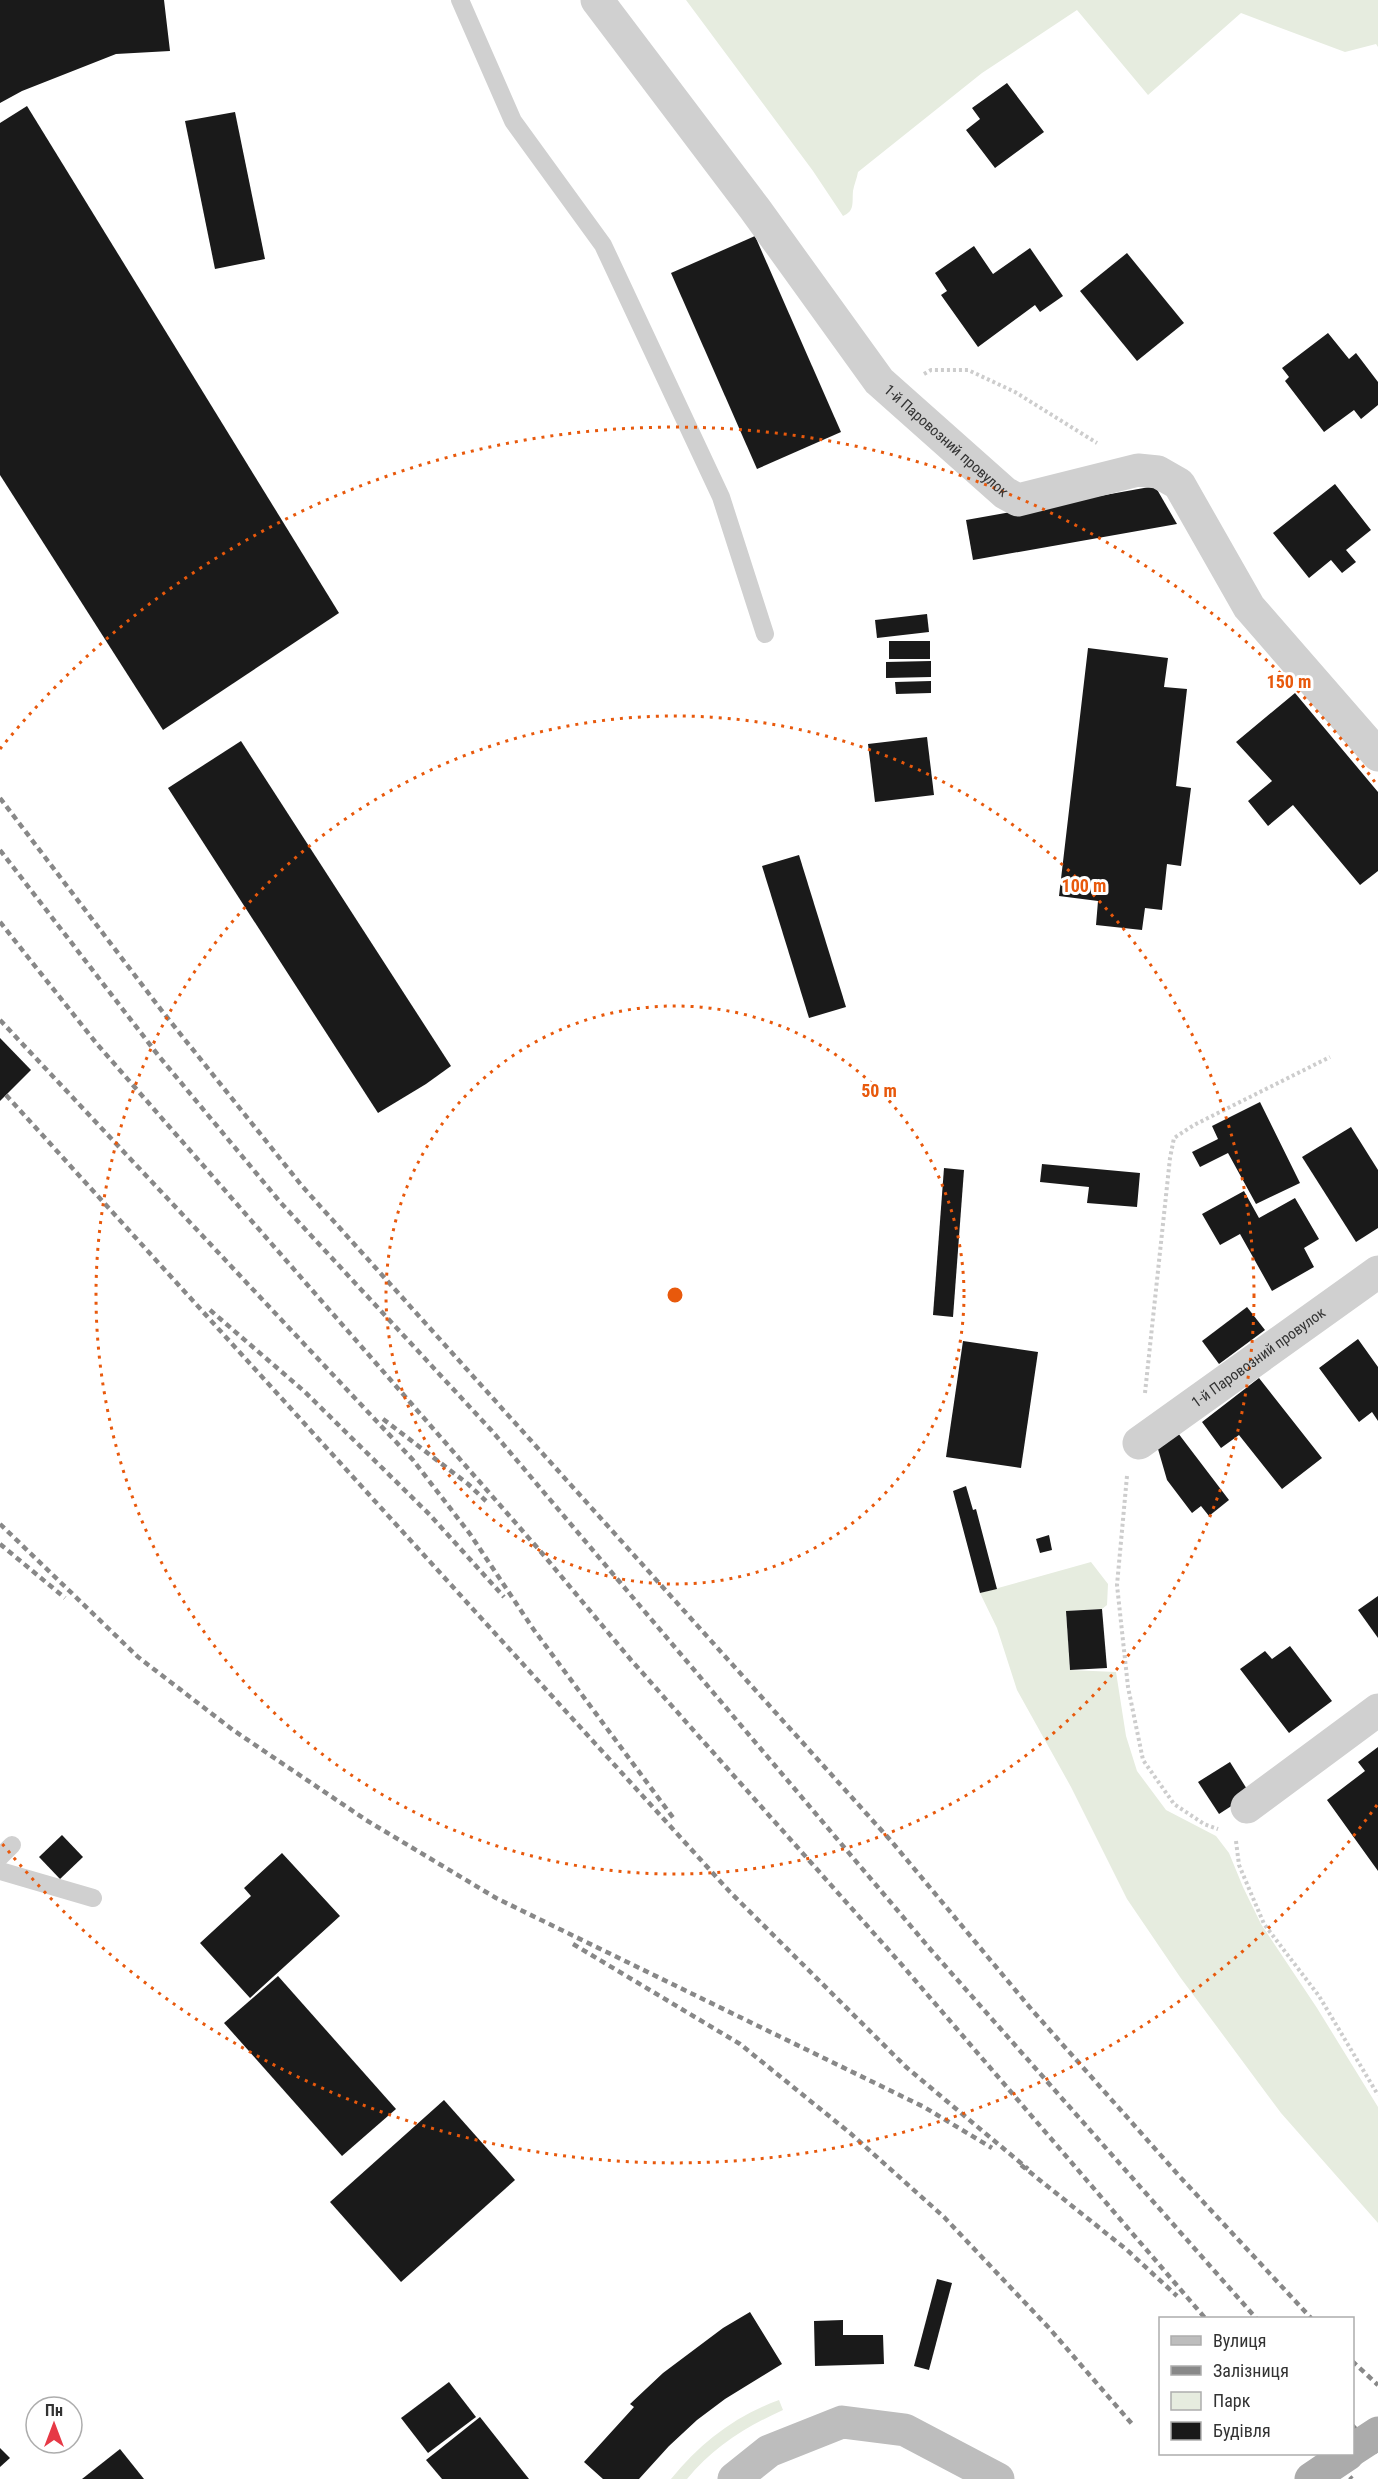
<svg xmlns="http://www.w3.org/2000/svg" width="1378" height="2479" font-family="'Roboto Condensed',sans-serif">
<rect width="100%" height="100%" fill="#fff"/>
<!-- green -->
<g fill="#e6ecdf">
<path d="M686,0H1378V47L1376,44L1345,52L1241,13L1148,95L1077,10L982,73L858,172C857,178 854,185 853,191C852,203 855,211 843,216L813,171Z"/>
<polygon points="1091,1562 1108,1584 1107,1605 1102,1609 1066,1611 1070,1670 1116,1672 1126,1736 1137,1771 1166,1810 1216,1836 1229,1853 1243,1887 1261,1924 1317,2008 1378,2107 1378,2223 1281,2113 1180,1977 1127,1899 1071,1787 1017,1690 997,1628 980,1593"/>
<path d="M779,2400L783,2410C747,2426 712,2448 687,2479H671C700,2443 735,2416 779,2400Z"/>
</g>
<!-- building -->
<g fill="#1a1a1a">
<polygon points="0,0 164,0 170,51 116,54 22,91 0,103"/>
<polygon points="1007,83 1044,132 995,168 966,130 980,119 972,108"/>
<polygon points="27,106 339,613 163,730 0,475 0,123"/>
<polygon points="235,112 265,259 215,269 185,121"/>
<polygon points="755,236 841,432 757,469 671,273"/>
<polygon points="974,246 993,274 1030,248 1063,296 1040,312 1035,305 978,347 941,295 947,291 935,273"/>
<polygon points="1127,253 1184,323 1137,361 1080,291"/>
<polygon points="1328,333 1349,359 1356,353 1378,382 1378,405 1361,419 1354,410 1324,432 1285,381 1289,377 1282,368"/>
<polygon points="1335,484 1371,530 1346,550 1356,562 1342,573 1331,560 1309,578 1273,533"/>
<polygon points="1155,486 1177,524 973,560 966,520"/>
<polygon points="927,614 929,632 877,638 875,620"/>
<rect x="889" y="641" width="41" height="18"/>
<polygon points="1088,648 1168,658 1164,687 1187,689 1176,786 1191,788 1181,866 1167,864 1162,910 1145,908 1142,930 1096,925 1098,901 1059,896"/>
<polygon points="931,661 931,677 886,678 886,662"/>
<polygon points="931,681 931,693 896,694 895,682"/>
<polygon points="1295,693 1378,792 1378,871 1360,885 1293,805 1268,826 1248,801 1272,781 1236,742"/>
<polygon points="927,737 934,795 875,802 868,744"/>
<polygon points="241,741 451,1066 426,1084 378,1113 168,788"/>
<polygon points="799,855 846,1007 809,1018 762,866"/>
<polygon points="0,1038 31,1070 0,1101"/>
<polygon points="1260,1102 1300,1183 1256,1204 1228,1153 1200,1167 1192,1152 1218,1139 1212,1126"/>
<polygon points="1351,1127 1378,1170 1378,1228 1356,1242 1302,1157"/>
<polygon points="1042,1164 1140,1173 1137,1207 1087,1203 1089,1187 1040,1182"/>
<polygon points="944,1168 964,1170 953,1317 933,1315"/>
<polygon points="1244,1191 1259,1218 1295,1198 1319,1239 1304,1248 1314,1267 1272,1291 1240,1234 1220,1245 1202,1214"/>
<polygon points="1247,1307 1265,1330 1219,1364 1202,1341"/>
<polygon points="1358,1339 1378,1367 1378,1421 1372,1412 1359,1422 1319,1368"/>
<polygon points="963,1341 1038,1352 1021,1468 946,1457"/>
<polygon points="1259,1378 1322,1458 1282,1489 1239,1435 1221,1448 1202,1422"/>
<polygon points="1178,1433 1229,1500 1209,1516 1201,1506 1192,1513 1167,1480 1158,1449"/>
<polygon points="966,1486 973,1510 976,1509 997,1589 980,1593 953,1491"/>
<polygon points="1049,1535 1052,1550 1040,1553 1036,1539"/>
<polygon points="1378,1596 1378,1638 1358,1610"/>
<polygon points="1102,1609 1107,1668 1070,1670 1066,1611"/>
<polygon points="1290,1646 1332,1701 1289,1733 1240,1669 1265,1651 1272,1659"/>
<polygon points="1378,1747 1378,1871 1327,1800 1365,1771 1358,1762"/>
<polygon points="1230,1762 1250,1794 1219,1814 1198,1782"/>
<polygon points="62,1835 83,1857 60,1879 39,1857"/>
<polygon points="282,1853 340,1916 250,1998 200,1943 251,1896 244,1888"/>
<polygon points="278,1976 396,2109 342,2156 224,2023"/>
<polygon points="444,2100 515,2180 401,2282 330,2202"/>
<polygon points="937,2279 952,2283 929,2370 914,2366"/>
<polygon points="750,2312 782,2364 725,2399 697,2420 669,2446 639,2479 603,2479 584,2462 634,2407 630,2404 663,2373 723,2328"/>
<polygon points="843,2320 843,2335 883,2335 884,2364 815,2366 814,2321"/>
<polygon points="449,2382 476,2417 428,2453 401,2418"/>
<polygon points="480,2417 529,2479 442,2479 426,2460"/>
<polygon points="0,2448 10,2458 0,2467"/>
<polygon points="120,2449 144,2479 82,2479"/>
</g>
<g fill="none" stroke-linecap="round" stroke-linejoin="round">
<!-- path -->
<g stroke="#cdcdcd" stroke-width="4" stroke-dasharray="3 3" stroke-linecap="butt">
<polyline points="924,374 931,370 968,370 1015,392 1097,443"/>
<polyline points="1145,1393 1170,1158 1174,1138 1194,1125 1330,1057"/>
<polyline points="1127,1476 1117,1585 1128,1687 1143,1760 1174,1804 1204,1824 1218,1829"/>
<polyline points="1236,1841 1239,1865 1264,1924 1319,1996 1378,2095"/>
</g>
<!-- service -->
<g stroke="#d0d0d0" stroke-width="18">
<polyline points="460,0 513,121 603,245 721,497 765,634"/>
<polyline points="0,1857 12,1845"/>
<polyline points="0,1871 93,1898"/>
</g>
<!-- minor -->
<g stroke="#d0d0d0" stroke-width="33">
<path id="s1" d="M597,0L755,209L879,381L1005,493L1018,500L1138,470L1158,472L1179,484L1249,607L1378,755"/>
<path id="s2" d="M1139,1443L1378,1272"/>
<polyline points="1247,1807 1378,1710"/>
</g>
<!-- secondary -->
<polyline stroke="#bdbdbd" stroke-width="33" points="734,2479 769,2451 842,2422 905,2430 998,2479"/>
<!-- rail -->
<g stroke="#888" stroke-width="4.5" stroke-dasharray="6 4.5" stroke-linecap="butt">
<polyline points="0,798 162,1011 302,1186 892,1842 1032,2010 1181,2178 1311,2318"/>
<polyline points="0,850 158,1055 281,1203 492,1431 931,1950 1256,2318"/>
<polyline points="0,922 97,1044 541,1552 631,1660 902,1965 1205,2318"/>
<polyline points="0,1020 413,1460 470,1534 534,1630 674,1819"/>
<polyline points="6,1095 730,1892 906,2067 1028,2169"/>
<polyline points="210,1310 305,1392 430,1515 504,1597"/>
<polyline points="383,1419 468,1484 486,1501"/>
<polyline points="0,1524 138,1657 233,1730 366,1820 496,1898 924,2107 992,2148"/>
<polyline points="0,1544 65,1598"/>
<polyline points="573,1944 740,2044 850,2133 944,2217 1049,2328 1132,2424"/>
<polyline points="1021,2165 1127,2250 1177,2296"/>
<polyline points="1352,2361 1378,2385"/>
<polyline points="1352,2425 1378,2453"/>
<polyline points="1328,2454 1352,2479"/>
</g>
<!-- primary-bridge -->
<g stroke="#ababab" stroke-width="33">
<polyline points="1352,2450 1378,2433"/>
<polyline points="1311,2479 1348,2454"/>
</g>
</g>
<!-- distance rings -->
<g fill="none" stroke="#e8590c" stroke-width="3" stroke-dasharray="3 6">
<circle cx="675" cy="1295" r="289"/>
<circle cx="675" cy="1295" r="579"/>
<path d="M1377 1805A868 868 0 0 1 0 1841M0 749A868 868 0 0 1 1377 785"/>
</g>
<g text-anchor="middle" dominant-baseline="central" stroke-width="6" stroke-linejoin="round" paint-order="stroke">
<!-- street labels -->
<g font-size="15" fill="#333" stroke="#fff">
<text stroke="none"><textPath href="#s1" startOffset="564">1-й Паровозний провулок</textPath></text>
<text stroke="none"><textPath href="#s2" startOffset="147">1-й Паровозний провулок</textPath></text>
</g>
</g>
<circle cx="675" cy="1295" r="9" fill="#e8590c" stroke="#fff" stroke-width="3"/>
<g font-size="18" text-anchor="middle" font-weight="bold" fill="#e8590c" stroke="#fff" stroke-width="6" stroke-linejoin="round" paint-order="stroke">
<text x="1289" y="688">150 m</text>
<text x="1084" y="892">100 m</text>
<text x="879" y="1097">50 m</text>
</g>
<!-- legend -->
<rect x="1159" y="2317" width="195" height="138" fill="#ffffff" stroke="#adadad" stroke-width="1.5"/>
<rect x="1171" y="2336" width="30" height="9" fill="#bdbdbd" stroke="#adadad" stroke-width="1.5"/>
<text x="1213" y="2347" font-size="18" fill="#333333">Вулиця</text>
<rect x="1171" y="2366" width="30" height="9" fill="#888888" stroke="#adadad" stroke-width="1.5"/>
<text x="1213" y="2377" font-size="18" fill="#333333">Залізниця</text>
<rect x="1171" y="2392" width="30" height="18" fill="#e6ecdf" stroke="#adadad" stroke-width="1.5"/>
<text x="1213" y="2407" font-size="18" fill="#333333">Парк</text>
<rect x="1171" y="2422" width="30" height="18" fill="#1a1a1a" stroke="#adadad" stroke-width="1.5"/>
<text x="1213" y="2437" font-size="18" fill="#333333">Будівля</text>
<!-- north arrow -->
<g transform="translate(54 2425)"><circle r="28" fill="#ffffff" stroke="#adadad" stroke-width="1.5"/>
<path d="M0-4.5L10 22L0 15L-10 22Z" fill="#e63946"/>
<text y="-9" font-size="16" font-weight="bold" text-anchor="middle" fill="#333333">Пн</text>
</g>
</svg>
